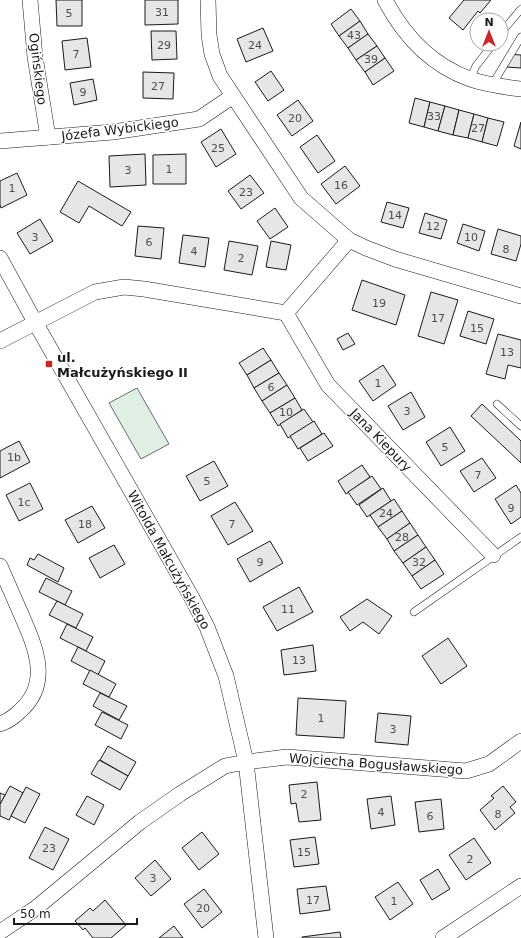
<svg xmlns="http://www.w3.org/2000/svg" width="521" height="938" font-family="'DejaVu Sans',sans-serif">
<rect width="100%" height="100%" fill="#fff"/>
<!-- green -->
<polygon fill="#e0efe3" stroke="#6a6a6a" points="137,388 169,444 141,459 109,403"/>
<!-- building -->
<g fill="#e6e6e6" stroke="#1a1a1a">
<polygon points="56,0 82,0 82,26 57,26"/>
<polygon points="145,0 178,0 178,24 145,25"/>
<polygon points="464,0 491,0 480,13 478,11 463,30 449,18"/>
<polygon points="351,9 360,21 339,36 331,24"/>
<polygon points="360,21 368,34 348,48 339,36"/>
<polygon points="263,28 273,51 246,62 237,39"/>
<polygon points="151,31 176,31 177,59 152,60"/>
<polygon points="368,34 377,46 356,60 348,48"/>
<polygon points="87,38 91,67 65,70 62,41"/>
<polygon points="377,46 385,58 365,72 356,60"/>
<polygon points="507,54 521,55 521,68 506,67"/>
<polygon points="385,58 394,71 373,85 365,72"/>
<polygon points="271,71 284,90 268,101 255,82"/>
<polygon points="143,72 174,73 173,99 143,98"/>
<polygon points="93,79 97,100 74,105 70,83"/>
<polygon points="415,98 430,102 424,127 409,123"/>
<polygon points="298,100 313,121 292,136 277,115"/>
<polygon points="430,102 445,106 438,131 424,127"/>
<polygon points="445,106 459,110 453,135 438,131"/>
<polygon points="459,110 474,114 468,138 453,135"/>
<polygon points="474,114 488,118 482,142 468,138"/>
<polygon points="488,118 504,122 497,146 482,142"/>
<polygon points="521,122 521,149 514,146"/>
<polygon points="221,129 236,154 216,167 201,142"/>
<polygon points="317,135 335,161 318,173 300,147"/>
<polygon points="145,154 146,185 110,187 109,156"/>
<polygon points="186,154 186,184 153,184 153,155"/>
<polygon points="345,166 360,186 336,204 321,184"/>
<polygon points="17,173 27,195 1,208 0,205 0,181"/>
<polygon points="250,175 264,193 241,209 228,191"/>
<polygon points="78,181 131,212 122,226 89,206 79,223 60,212"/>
<polygon points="387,202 409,208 403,228 381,222"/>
<polygon points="275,208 288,227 270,239 257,221"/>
<polygon points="425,213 447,220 441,239 419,233"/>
<polygon points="40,219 53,241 30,254 17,233"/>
<polygon points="463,224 485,231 479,251 457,243"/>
<polygon points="138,226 164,228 161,259 135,256"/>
<polygon points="498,229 521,236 521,244 516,261 491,254"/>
<polygon points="183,235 209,238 205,267 179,263"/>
<polygon points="229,241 258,246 252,275 224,270"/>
<polygon points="271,241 291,245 286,270 266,267"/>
<polygon points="362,280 405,295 396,325 352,310"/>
<polygon points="431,292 458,300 444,344 418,336"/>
<polygon points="468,311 494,319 486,344 460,336"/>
<polygon points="348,333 355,344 343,350 337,339"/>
<polygon points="498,334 521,340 521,368 508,365 505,379 486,374"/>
<polygon points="263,348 271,360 247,375 239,363"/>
<polygon points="271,360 279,373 254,388 247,375"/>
<polygon points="383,365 396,385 373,401 359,381"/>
<polygon points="279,373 287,385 262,401 254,388"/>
<polygon points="287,385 295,398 270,413 262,401"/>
<polygon points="411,392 425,417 403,430 388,406"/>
<polygon points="295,398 302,410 278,426 270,413"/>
<polygon points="482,404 521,441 521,463 471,416"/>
<polygon points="304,409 313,422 288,438 280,424"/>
<polygon points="314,421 322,434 298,449 290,436"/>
<polygon points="450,427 465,451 441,466 426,442"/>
<polygon points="324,433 333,446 308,461 300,448"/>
<polygon points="19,441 30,462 0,478 0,451"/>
<polygon points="482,458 496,478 474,492 460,471"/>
<polygon points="214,461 228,486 200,501 186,476"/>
<polygon points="362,465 370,477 346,494 338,481"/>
<polygon points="372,476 381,489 357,505 348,492"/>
<polygon points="30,483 43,509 19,521 6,495"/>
<polygon points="516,485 521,493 521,517 511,524 495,499"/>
<polygon points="383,488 391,501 367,517 359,505"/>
<polygon points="394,499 402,511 378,527 370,515"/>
<polygon points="235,502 253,531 228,545 211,516"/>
<polygon points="92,506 105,528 78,543 65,520"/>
<polygon points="402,511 410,523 387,539 378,527"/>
<polygon points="410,523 418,535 394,551 387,539"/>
<polygon points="418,535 426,547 403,563 394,551"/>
<polygon points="270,541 283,563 250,582 237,559"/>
<polygon points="114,545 125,564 100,578 89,558"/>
<polygon points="426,547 435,560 412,576 403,563"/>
<polygon points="38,554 64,568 58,582 27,565 30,558 34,560"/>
<polygon points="435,560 444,574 421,589 412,576"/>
<polygon points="46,578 72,591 65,605 39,592"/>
<polygon points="299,587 313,612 277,631 263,607"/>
<polygon points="367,599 392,616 379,634 363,622 350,631 340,617"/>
<polygon points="57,601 83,614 76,628 49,615"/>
<polygon points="67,624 93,637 86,651 60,638"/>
<polygon points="448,638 467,666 441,684 422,656"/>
<polygon points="313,645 316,671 284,675 281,650"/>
<polygon points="78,647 105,661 98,675 71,661"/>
<polygon points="90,670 116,684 109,697 83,684"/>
<polygon points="100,693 127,706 119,720 93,706"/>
<polygon points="298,698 346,701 344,738 296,735"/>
<polygon points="102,712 128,725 121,739 95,725"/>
<polygon points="378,713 411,716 408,745 375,742"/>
<polygon points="108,746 136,762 128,776 100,760"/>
<polygon points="99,760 128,776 120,790 91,774"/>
<polygon points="317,782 321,820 299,822 296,803 291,804 289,785"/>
<polygon points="10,786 23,793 9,820 0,816 0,804"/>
<polygon points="503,786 516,802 510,807 515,813 495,830 480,810 494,798 491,796"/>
<polygon points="26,787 40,794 25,823 11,816"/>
<polygon points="0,793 5,795 0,804"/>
<polygon points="87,796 104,805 94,825 76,815"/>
<polygon points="391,796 395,825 371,829 367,799"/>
<polygon points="441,799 444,829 419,832 415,802"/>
<polygon points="45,827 69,839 53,870 29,858"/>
<polygon points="202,832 219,854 199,870 182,848"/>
<polygon points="315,837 319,864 294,867 290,840"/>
<polygon points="474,838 491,863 466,880 449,855"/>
<polygon points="155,860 171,879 151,896 135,878"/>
<polygon points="438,869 450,889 432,900 420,880"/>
<polygon points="398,882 413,904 390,920 375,897"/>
<polygon points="326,886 330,910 300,914 297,889"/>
<polygon points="204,889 222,912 202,928 184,904"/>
<polygon points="105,900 126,925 111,938 93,938 85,928 83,930 75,921 90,908 93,911"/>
<polygon points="174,926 183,938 159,938"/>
<polygon points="340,932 341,938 302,938 302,937"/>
</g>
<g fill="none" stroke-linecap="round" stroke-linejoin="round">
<defs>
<g id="service">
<polyline points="501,33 521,9"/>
<polyline points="470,79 476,66 493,44"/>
<polyline points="492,85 521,37"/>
<polyline points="497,404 521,426"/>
<polyline points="414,612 521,537"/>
</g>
<g id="minor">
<polyline points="30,0 35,57 48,137"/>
<polyline points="208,0 209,35 212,54 220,76 301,198 349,240 366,248 395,259 521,296"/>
<path d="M385,0C404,36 431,65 470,79C487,85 504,87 521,89"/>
<polyline points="0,141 113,132 199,119 233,96"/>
<polyline points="0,258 35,322 192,598 207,627 226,676 246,762 266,938"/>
<polyline points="286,313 328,385 493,555"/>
<polyline points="286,313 349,240"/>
<polyline points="0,341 95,292 124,287 144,289 286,313"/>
<path d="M0,566C7,582 14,598 21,614C35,646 52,683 20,711C14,717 9,721 0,724"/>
<polyline points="0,932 36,908 140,822 180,794 225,766 246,762 287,757 466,771 489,764 521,741"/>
<polyline points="443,938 521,886"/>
</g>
</defs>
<!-- service casing -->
<use href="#service" stroke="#1a1a1a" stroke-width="8"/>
<!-- minor casing -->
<use href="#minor" stroke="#1a1a1a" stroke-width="16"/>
<!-- service -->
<use href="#service" stroke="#fff" stroke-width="7"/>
<!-- minor -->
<use href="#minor" stroke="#fff" stroke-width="15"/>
</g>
<!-- markers -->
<rect fill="#c62828" stroke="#fff" stroke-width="1.5" x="45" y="360" width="8" height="8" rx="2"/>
<g text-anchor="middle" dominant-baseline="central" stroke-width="3" stroke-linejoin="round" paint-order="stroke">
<!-- number labels -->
<g font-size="11" fill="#4d4d4d">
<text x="162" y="12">31</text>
<text x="69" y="13">5</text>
<text x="354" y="35">43</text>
<text x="164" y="45">29</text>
<text x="255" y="45">24</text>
<text x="76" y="54">7</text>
<text x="371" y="59">39</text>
<text x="158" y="86">27</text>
<text x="83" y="92">9</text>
<text x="434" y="116">33</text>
<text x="295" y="118">20</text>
<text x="478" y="128">27</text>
<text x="218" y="148">25</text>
<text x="169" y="169">1</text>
<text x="128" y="170">3</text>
<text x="341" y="185">16</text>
<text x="12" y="188">1</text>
<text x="246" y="192">23</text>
<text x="395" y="215">14</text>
<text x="433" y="226">12</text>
<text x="35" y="237">3</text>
<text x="471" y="237">10</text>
<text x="149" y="242">6</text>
<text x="506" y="249">8</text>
<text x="194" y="251">4</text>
<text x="241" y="258">2</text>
<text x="379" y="303">19</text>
<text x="438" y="318">17</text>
<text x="477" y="328">15</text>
<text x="507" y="352">13</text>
<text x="378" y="383">1</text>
<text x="271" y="387">6</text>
<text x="407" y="411">3</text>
<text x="286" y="412">10</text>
<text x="445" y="447">5</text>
<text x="14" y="457">1b</text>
<text x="478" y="475">7</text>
<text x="207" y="481">5</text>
<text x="24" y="502">1c</text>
<text x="511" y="508">9</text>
<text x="386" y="513">24</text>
<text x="85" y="524">18</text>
<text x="232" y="524">7</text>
<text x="402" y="537">28</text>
<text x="260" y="562">9</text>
<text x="419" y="562">32</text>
<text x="288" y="609">11</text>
<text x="299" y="660">13</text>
<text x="321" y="718">1</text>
<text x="393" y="729">3</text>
<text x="304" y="794">2</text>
<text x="381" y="812">4</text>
<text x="498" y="814">8</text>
<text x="430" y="816">6</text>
<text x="49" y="848">23</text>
<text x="304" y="852">15</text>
<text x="470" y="859">2</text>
<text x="153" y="878">3</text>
<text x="313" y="900">17</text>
<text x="394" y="901">1</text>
<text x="203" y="908">20</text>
</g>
<!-- street labels -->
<g font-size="13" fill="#1a1a1a" stroke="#fff">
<text transform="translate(38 69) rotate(83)">Ogińskiego</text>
<text transform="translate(120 129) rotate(-7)">Józefa Wybickiego</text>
<text transform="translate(381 440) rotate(46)">Jana Kiepury</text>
<text transform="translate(169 560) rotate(61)">Witolda Małcużyńskiego</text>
<text transform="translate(376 764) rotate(4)">Wojciecha Bogusławskiego</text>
</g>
<!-- poi labels -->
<g font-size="13" font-weight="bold" fill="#1a1a1a" stroke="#fff" text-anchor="start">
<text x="57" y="357">ul.<tspan x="57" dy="15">Małcużyńskiego II</tspan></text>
</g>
</g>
<!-- north arrow -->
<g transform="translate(489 32)"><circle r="19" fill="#ffffff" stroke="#a3a3a3"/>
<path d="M0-3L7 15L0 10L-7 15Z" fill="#c62828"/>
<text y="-6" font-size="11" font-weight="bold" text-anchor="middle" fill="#1a1a1a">N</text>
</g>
<!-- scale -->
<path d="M14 918v6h123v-6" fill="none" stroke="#1a1a1a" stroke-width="2"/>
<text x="20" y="918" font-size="12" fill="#1a1a1a" stroke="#ffffff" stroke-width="3" paint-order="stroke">50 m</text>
</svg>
